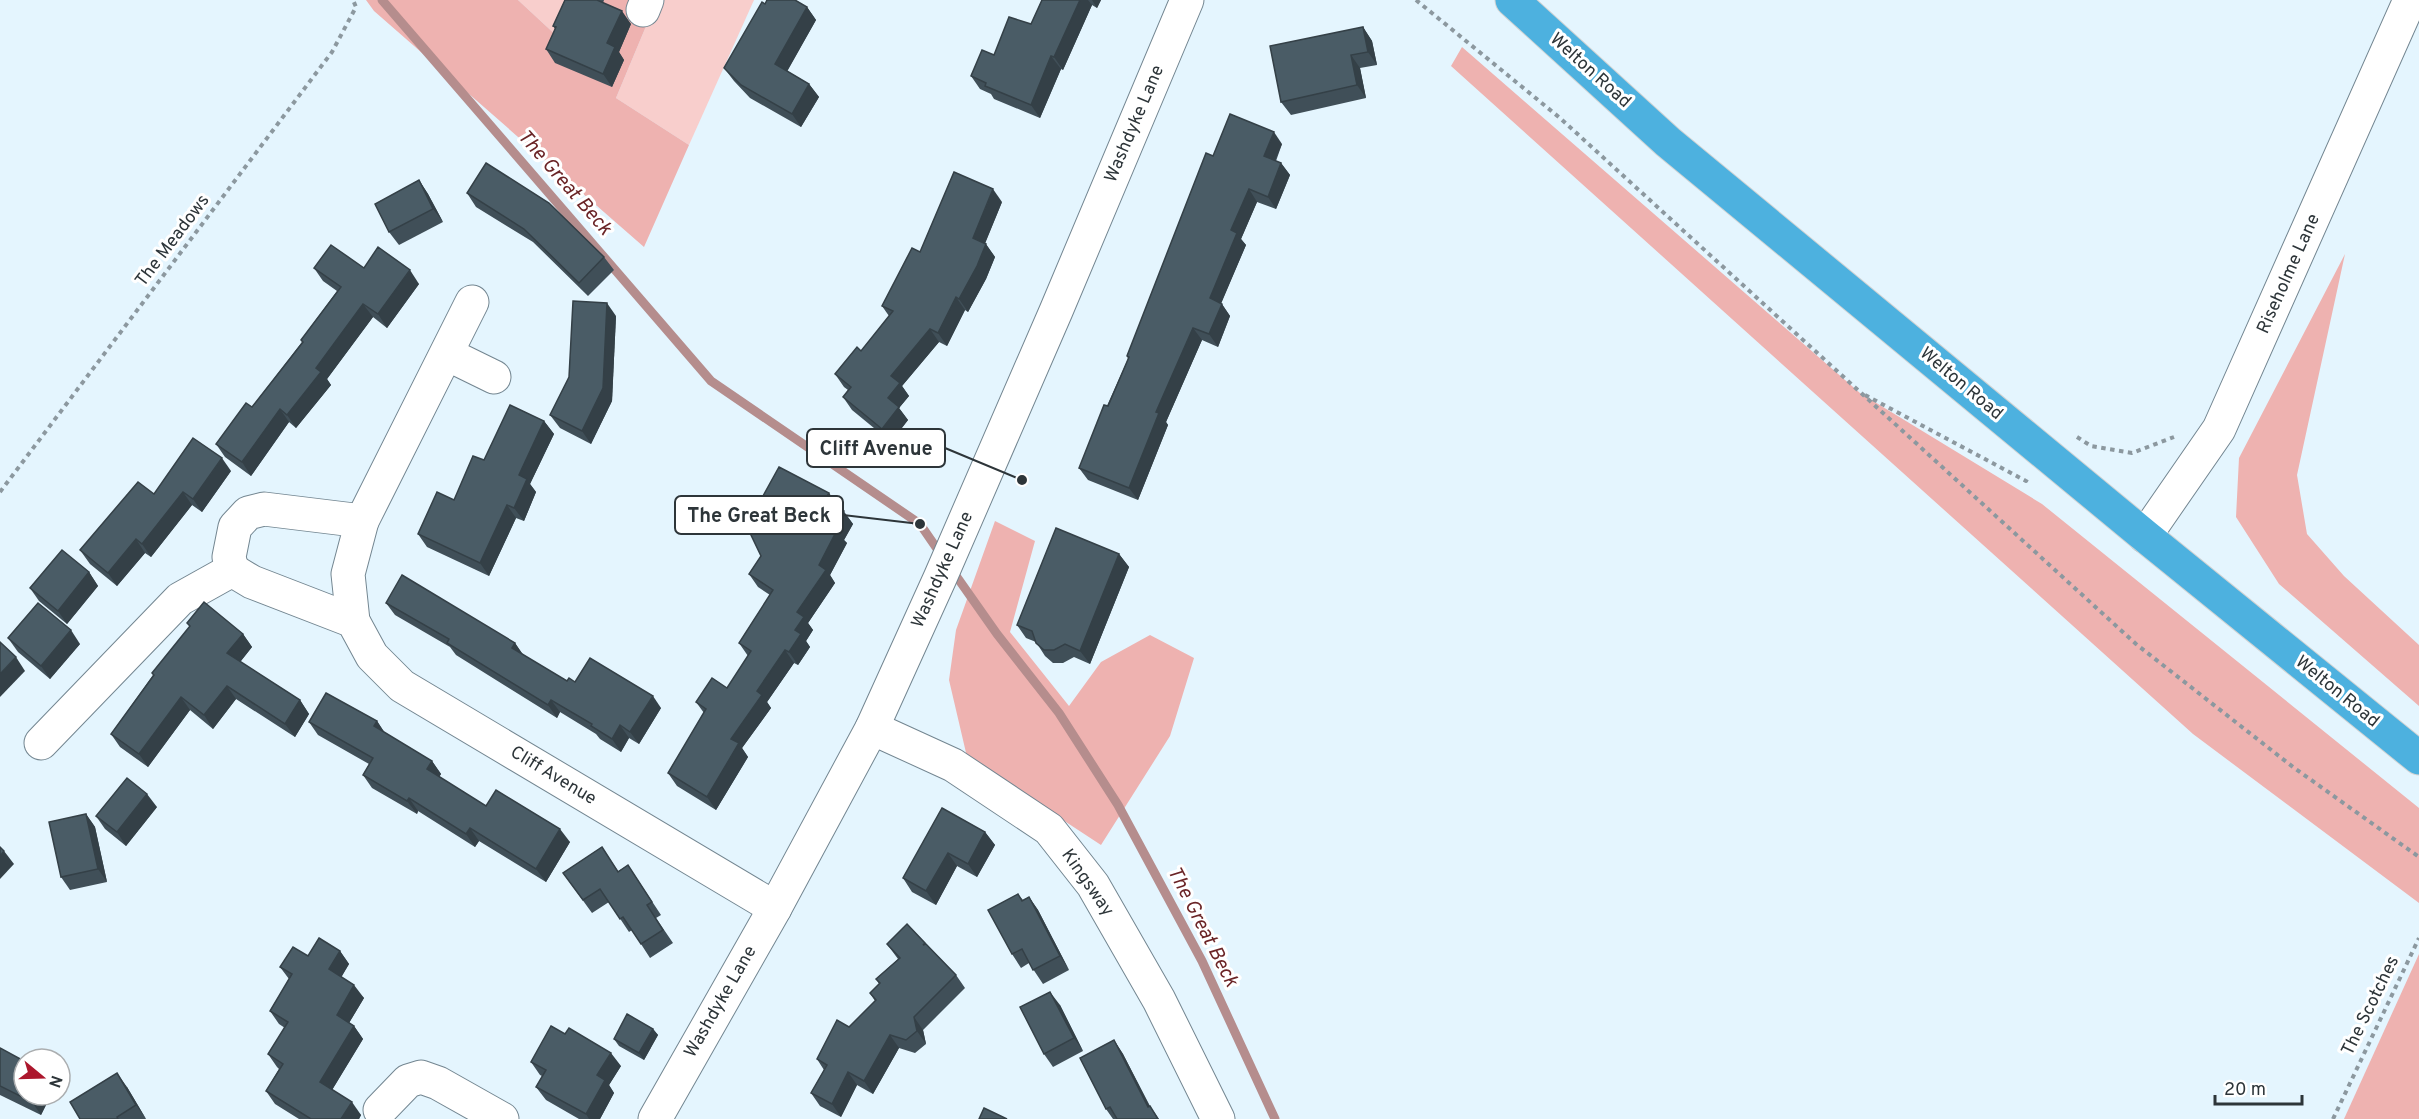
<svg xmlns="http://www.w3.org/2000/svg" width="2419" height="1119" font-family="Overpass,sans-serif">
<rect width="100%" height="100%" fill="#e4f5fe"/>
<!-- green -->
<g fill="#f8cecc">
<polygon points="518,0 577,0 559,38"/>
<polygon points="657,0 754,0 689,145 616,98"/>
</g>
<!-- forest -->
<g fill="#eeb2b0">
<polygon points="366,0 518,0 559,38 577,0 657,0 616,98 689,145 644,247 374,11"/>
<polygon points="1462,47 1860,393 2042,504 2419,808 2419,903 2193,734 1451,66"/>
<polygon points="2345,254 2297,475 2307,534 2344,576 2419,645 2419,706 2279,584 2236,517 2239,458"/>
<polygon points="995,521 1035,541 1010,632 1069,706 1101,662 1150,635 1194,658 1170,736 1101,845 967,757 949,680 956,630"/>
<polygon points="2419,954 2419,1119 2344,1119"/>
</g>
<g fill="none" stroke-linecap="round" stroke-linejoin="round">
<!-- stream -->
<g stroke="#b58d8d" stroke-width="9">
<polyline points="382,0 711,381 920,524 942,556"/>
<polyline points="952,570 997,634 1059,713 1118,805 1202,961 1275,1119"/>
</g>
<defs>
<g id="minor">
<polyline points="643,10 647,0"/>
<polyline points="447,354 494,377"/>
<polyline points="362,521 472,302"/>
<polyline points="2145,536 2219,429 2410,0"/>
<polyline points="232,570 229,557 235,527 248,513 264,509 362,521 348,574 353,621"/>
<polyline points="872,728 953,765 1049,829 1093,885 1159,1000 1218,1119"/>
<polyline points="41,743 180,599 232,570 252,582 353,621 372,656 402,686 775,908"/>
<polyline points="380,1110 408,1081 421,1077 438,1083 502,1119"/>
<polyline points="655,1119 775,908 872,728 940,578 1056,311 1187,0"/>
</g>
<polyline id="highway" points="1512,0 1668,142 2145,536 2419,758"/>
</defs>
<!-- minor casing -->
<use href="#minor" stroke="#738691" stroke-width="35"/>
<!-- highway casing -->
<use href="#highway" stroke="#d1d3d3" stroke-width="35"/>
<!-- path -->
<g stroke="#8c989f" stroke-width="4" stroke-dasharray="4.5 4.5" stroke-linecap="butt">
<polyline points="1416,0 1560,118 2136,644 2293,767 2419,857"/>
<polyline points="1865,395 2026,481 2027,479"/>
<polyline points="2077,437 2091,446 2132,453 2174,437"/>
<polyline points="0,492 332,52 356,7 353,0"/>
<polyline points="2333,1119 2419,938"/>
</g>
<!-- minor -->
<use href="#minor" stroke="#fff" stroke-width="33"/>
<!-- highway -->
<use href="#highway" stroke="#4db1df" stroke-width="33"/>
</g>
<!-- wall -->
<g fill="#404f58">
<polygon points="565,0 604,0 603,3 631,24 619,52 624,60 612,87 555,63 546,49 555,29 553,26"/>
<polygon points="1042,0 1101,0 1097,8 1092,5 1063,70 1061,69 1040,118 994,99 991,94 980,89 971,76 994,55 1031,24"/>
<polygon points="765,4 807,7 816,20 787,71 809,84 819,97 801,127 750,98 734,81 724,68"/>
<polygon points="1363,27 1372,41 1377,65 1360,68 1366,98 1291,115 1281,102"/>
<polygon points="1282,144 1276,161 1281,163 1290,175 1276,209 1257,202 1241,239 1246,245 1221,303 1230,316 1218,347 1202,340 1166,422 1168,425 1138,500 1088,480 1079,468 1128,359 1127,356 1213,156"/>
<polygon points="419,180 428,194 443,222 399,245 389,232"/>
<polygon points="467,193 604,257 614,270 588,296 533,242 476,207"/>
<polygon points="1002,202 985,243 995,257 986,279 968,312 965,310 947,346 939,342 902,386 909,396 899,408 908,420 891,442 852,410 843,397 848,390 844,387 835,374 861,351 889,316 882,306 920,252"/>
<polygon points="314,268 364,268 419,284 387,328 373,317 327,379 331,385 296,428 289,422 251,476 225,457 216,444 252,407 302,342 301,340 337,291 323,281"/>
<polygon points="616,316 612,401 591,444 560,428 550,415"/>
<polygon points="544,421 554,434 530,484 536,492 524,521 516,518 489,576 427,547 418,534 454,500 484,460"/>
<polygon points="231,471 202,512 192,505 151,557 145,553 117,586 90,564 80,550 154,494"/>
<polygon points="829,493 836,503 839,505 853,524 844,540 847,543 830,575 835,583 808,623 813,630 806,641 810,647 798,665 794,663 767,702 771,708 742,748 748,757 716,810 677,786 668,773 704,713 696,702 727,688 748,656 739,643 770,595 758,587 749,574 761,556 770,506 763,496"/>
<polygon points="1119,554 1129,567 1090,664 1074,657 1063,663 1053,663 1045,656 1036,642 1026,638 1017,625"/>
<polygon points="89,572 98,586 67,624 39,601 30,588"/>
<polygon points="386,603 515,643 523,655 567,681 575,682 661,708 639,744 629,738 621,752 600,739 596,734 560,712 557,718 456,655 450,647 395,615"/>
<polygon points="187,623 243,634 252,647 240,662 300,700 309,714 295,737 236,699 213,729 190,710 148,767 120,747 111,734 153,675 152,673 190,627"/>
<polygon points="8,638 80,644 50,679 18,652"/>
<polygon points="377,721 385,733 432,761 441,774 439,777 486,806 570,842 546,882 479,841 475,847 418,811 417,814 372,788 363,775 369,764 318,735 309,722"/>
<polygon points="157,807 126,846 105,829 96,816"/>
<polygon points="86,814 95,827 107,882 70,890 61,877"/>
<polygon points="985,832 995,845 977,877 957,866 936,905 912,892 903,878"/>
<polygon points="602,847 618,871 628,865 661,915 656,918 673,943 650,958 632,930 629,932 609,902 592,913 563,873"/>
<polygon points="1018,894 1023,900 1029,897 1038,910 1069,970 1043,984 1029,963 1021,968 1012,954"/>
<polygon points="907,924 956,975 965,988 923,1030 926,1044 915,1053 899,1048 873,1094 857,1085 841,1117 820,1106 811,1093 824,1070 817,1059 875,1001 870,993 879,984 876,979 898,959 887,944"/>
<polygon points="340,951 349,964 341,977 364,998 349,1023 354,1026 363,1039 332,1090 361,1115 359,1119 299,1119 275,1104 266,1091 279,1069 277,1067 268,1054 285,1028 279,1024 270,1011 289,979 280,967 308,956"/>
<polygon points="1060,1005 1083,1051 1053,1067 1044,1054"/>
<polygon points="653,1029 658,1035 644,1060 619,1046 614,1039"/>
<polygon points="1114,1040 1123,1054 1150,1106 1159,1119 1113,1119 1106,1109"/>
<polygon points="0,1048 51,1095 41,1115 0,1095"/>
<polygon points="531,1062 621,1066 609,1085 614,1093 600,1119 579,1119 546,1100 536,1087 542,1076 540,1075"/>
<polygon points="127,1087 146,1119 80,1119"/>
</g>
<!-- shaded-wall -->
<g fill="#344047">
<polygon points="1080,0 1088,0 1092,5 1063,70 1054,57"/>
<polygon points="1092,0 1101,0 1097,8"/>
<polygon points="807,7 816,20 784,77 775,64"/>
<polygon points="622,11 631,24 619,52 624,60 612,87 603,74 607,43"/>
<polygon points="1363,27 1372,41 1377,65 1368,52"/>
<polygon points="1351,55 1360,68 1366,98 1357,85"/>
<polygon points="1051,56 1061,69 1040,118 1031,105"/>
<polygon points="809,84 819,97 801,127 792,114"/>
<polygon points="1274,132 1282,144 1272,168 1264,156"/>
<polygon points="1281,163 1290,175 1276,209 1268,197"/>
<polygon points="419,180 428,194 443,222 433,209"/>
<polygon points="993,189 1002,202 982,251 973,238"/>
<polygon points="1249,189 1257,202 1241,239 1246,245 1218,311 1210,298 1231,230"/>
<polygon points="986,244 995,257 986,279 968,312 959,299"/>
<polygon points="410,270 419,284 387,328 378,314"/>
<polygon points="956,297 965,310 947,346 938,333"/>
<polygon points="607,303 616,316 612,401 591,444 582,431"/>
<polygon points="363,304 373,317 327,379 331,385 296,428 287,415 316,368"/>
<polygon points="1222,304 1230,316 1218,347 1209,334"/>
<polygon points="1193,328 1202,340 1166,422 1168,425 1138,500 1129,488 1156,412"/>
<polygon points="930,329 939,342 902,386 909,396 899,408 908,420 891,442 882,429 888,398 891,376"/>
<polygon points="280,409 289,422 251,476 242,462"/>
<polygon points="544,421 554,434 530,484 536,492 524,521 514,508 519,475"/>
<polygon points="222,458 231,471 202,512 193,499"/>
<polygon points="183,492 192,505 151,557 142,544"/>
<polygon points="829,493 838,506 839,505 853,524 844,540 847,543 830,575 835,583 808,623 813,630 806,641 810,647 798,665 789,652 795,630 797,612 834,528 826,498"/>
<polygon points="507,505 516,518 489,576 480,563"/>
<polygon points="136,539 145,553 117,586 108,573"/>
<polygon points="1119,554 1129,567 1090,664 1080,651"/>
<polygon points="89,572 98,586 67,624 58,611"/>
<polygon points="71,630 80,644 50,679 41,666"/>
<polygon points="243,634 252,647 237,666 227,653"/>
<polygon points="515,643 524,656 512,648"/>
<polygon points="785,650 794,663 767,702 771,708 742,748 748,757 716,810 707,797 731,739 757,691"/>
<polygon points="16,657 25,671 0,697 0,674"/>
<polygon points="227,686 236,699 213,729 204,715"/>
<polygon points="653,696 661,708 639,744 630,732"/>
<polygon points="181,697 190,710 148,767 139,754"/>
<polygon points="300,700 309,714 295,737 285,724"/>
<polygon points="551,700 560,712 557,718 548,705"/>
<polygon points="377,721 386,735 374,726"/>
<polygon points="620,725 629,738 621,752 612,739"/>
<polygon points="432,761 441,774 436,782 427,769"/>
<polygon points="147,794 157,807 126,846 117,832"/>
<polygon points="409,798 418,811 417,814 407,801"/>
<polygon points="86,814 95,827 107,882 98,869"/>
<polygon points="470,828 479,841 475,847 466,834"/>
<polygon points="560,829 570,842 546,882 536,869"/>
<polygon points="985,832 995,845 977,877 968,864"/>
<polygon points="4,851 14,864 0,879 0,856"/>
<polygon points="948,853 957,866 936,905 926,891"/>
<polygon points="1029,897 1038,910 1069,970 1060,956"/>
<polygon points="340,951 349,964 338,983 329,969"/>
<polygon points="354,985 364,998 346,1028 337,1015"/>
<polygon points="1050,992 1060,1005 1083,1051 1074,1038"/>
<polygon points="914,1017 923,1030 926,1044 917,1031"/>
<polygon points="354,1026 363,1039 329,1095 320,1082"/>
<polygon points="653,1029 658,1035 644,1060 639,1053"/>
<polygon points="890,1035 899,1048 873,1094 864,1081"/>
<polygon points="1114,1040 1123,1054 1156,1119 1148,1107"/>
<polygon points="611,1053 621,1066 609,1085 614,1093 600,1119 589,1119 586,1114 597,1075"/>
<polygon points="848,1072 857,1085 841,1117 832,1104"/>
<polygon points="117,1073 127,1087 146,1119 136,1105"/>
<polygon points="35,1095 51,1095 41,1115 32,1102"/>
<polygon points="352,1102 361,1115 359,1119 341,1119"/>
</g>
<!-- building -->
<g fill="#4a5c66" stroke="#344047" stroke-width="1.5">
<polygon points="565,0 597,0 622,11 607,43 615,47 603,74 546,49 556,27 553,26"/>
<polygon points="767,0 795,0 807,7 775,64 809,84 792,114 741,85 724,68 762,2 765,4"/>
<polygon points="1042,0 1080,0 1054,57 1051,56 1031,105 985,86 986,83 971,76 982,50 994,55 1009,17 1031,24"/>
<polygon points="1363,27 1368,52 1351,55 1357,85 1281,102 1270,46"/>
<polygon points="1230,114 1274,132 1264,156 1281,163 1268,197 1249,189 1231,230 1237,233 1210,298 1222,304 1209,334 1193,328 1156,412 1159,413 1129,488 1079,468 1104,405 1108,406 1129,357 1127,356 1206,153 1213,156"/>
<polygon points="486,163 549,203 604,257 579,283 524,229 467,193"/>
<polygon points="954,172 993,189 973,238 986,244 977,266 959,299 956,297 938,333 930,329 891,376 900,383 888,398 899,407 882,429 843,397 851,387 835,374 857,347 861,351 893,311 882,306 912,248 920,252"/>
<polygon points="419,180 433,209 389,232 375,204"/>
<polygon points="331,245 364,268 378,247 410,270 378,314 363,304 316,368 321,372 287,415 280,409 242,462 216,444 246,403 252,407 303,342 301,340 341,287 314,268"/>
<polygon points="573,301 607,303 603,388 582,431 550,415 569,377"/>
<polygon points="510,405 544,421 519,475 527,479 514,508 507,505 480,563 418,534 437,492 454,500 473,456 484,460"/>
<polygon points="193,438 222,458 193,499 183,492 142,544 136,539 108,573 80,550 138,482 154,494"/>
<polygon points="779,467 829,493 826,498 839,505 837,508 844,511 834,528 837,530 819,565 826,570 797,612 804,617 795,630 801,634 789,652 785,650 757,691 762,695 731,739 739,743 707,797 668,773 706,709 696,702 712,678 727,688 751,651 739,643 773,590 749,574 761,556 751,535 773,502 763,496"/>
<polygon points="1056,528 1119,554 1080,651 1065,644 1054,650 1044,650 1036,643 1032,631 1017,625"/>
<polygon points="62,550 89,572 58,611 30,588"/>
<polygon points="402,575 515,643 512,648 567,681 569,678 575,682 590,658 653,696 630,732 620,725 612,739 591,726 592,724 551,700 548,705 447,643 449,639 386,603"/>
<polygon points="204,602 243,634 227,653 300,700 285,724 227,686 204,715 181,697 139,754 111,734 154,675 152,673 190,626 187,623"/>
<polygon points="38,603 71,630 41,666 8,638"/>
<polygon points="0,642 16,657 0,674"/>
<polygon points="326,693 377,721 374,726 432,761 427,769 486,806 496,790 560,829 536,869 470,828 466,834 409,798 407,801 363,775 373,758 309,722"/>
<polygon points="127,778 147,794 117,832 96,816"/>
<polygon points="942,808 985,832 968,864 948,853 926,891 903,878"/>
<polygon points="86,814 98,869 61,877 49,822"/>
<polygon points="0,847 4,851 0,856"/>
<polygon points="602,847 618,872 628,865 652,902 647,905 663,930 641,944 623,917 620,919 600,889 583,900 563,873"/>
<polygon points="1018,894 1022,901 1029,897 1060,956 1033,970 1022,949 1012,954 988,910"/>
<polygon points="907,924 925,943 923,945 926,944 956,975 914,1017 917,1031 906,1040 890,1035 864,1081 848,1072 832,1104 811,1093 827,1065 817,1059 837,1020 849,1027 876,1000 870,993 880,983 876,979 900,958 887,944"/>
<polygon points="319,938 340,951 329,969 354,985 337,1015 354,1026 320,1082 352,1102 341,1119 311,1119 266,1091 283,1064 268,1054 288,1022 270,1011 292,974 280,967 293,947 308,956"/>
<polygon points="1050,992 1074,1038 1044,1054 1020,1007"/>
<polygon points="627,1014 653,1029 639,1053 614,1039"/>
<polygon points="551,1026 565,1034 569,1028 611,1053 597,1075 605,1080 586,1114 536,1087 546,1070 531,1062"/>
<polygon points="1114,1040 1148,1107 1150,1106 1158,1119 1117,1119 1110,1107 1106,1109 1080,1058"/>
<polygon points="0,1048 24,1061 24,1095 35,1095 32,1102 0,1086"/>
<polygon points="117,1073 136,1105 117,1117 118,1119 80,1119 70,1102"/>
<polygon points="984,1108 1007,1119 979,1119"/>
</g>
<g text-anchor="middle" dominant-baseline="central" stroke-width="6" stroke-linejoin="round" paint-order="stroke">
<!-- street labels -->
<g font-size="18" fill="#2d3539" stroke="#fff">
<text transform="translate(1590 71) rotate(42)">Welton Road</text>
<text transform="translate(1135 124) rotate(-67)">Washdyke Lane</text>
<text transform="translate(173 241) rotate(-53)">The Meadows</text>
<text transform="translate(2289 274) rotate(-66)">Riseholme Lane</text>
<text transform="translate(1961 384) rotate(40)">Welton Road</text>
<text transform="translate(943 570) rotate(-66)">Washdyke Lane</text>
<text transform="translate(2337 692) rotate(39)">Welton Road</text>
<text transform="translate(553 776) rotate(31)">Cliff Avenue</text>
<text transform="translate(1087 883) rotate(55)">Kingsway</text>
<text transform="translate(721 1002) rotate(-60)">Washdyke Lane</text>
<text transform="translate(2371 1006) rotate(-64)">The Scotches</text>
</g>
<!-- water labels -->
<g font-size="20" font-style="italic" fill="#6a2426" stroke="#fff">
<text transform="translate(564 183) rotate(49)">The Great Beck</text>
<text transform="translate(1202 927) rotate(63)">The Great Beck</text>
</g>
</g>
<!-- callouts -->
<path fill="none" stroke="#2d3539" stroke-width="2" d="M1022 480L945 448M920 524L843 515"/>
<g fill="#2d3539" stroke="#fff" stroke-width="2">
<circle cx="1022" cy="480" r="6"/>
<circle cx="920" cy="524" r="6"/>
</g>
<g fill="#fff" stroke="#2d3539" stroke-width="2">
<rect x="807" y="429" width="138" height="38" rx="6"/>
<rect x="675" y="496" width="168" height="38" rx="6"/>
</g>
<g font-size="20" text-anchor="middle" font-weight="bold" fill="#2d3539">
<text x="876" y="455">Cliff Avenue</text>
<text x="759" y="522">The Great Beck</text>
</g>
<!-- north arrow -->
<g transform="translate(42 1077) rotate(109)"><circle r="28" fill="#ffffff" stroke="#abaeb0" stroke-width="1.5"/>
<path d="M0-4.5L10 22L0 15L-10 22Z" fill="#ac172d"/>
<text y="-9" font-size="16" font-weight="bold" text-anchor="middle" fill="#2d3539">N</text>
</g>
<!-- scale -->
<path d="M2215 1095v9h87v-9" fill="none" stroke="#2d3539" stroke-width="3"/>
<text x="2224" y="1095" font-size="18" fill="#2d3539" stroke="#ffffff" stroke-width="4.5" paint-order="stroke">20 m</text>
</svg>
